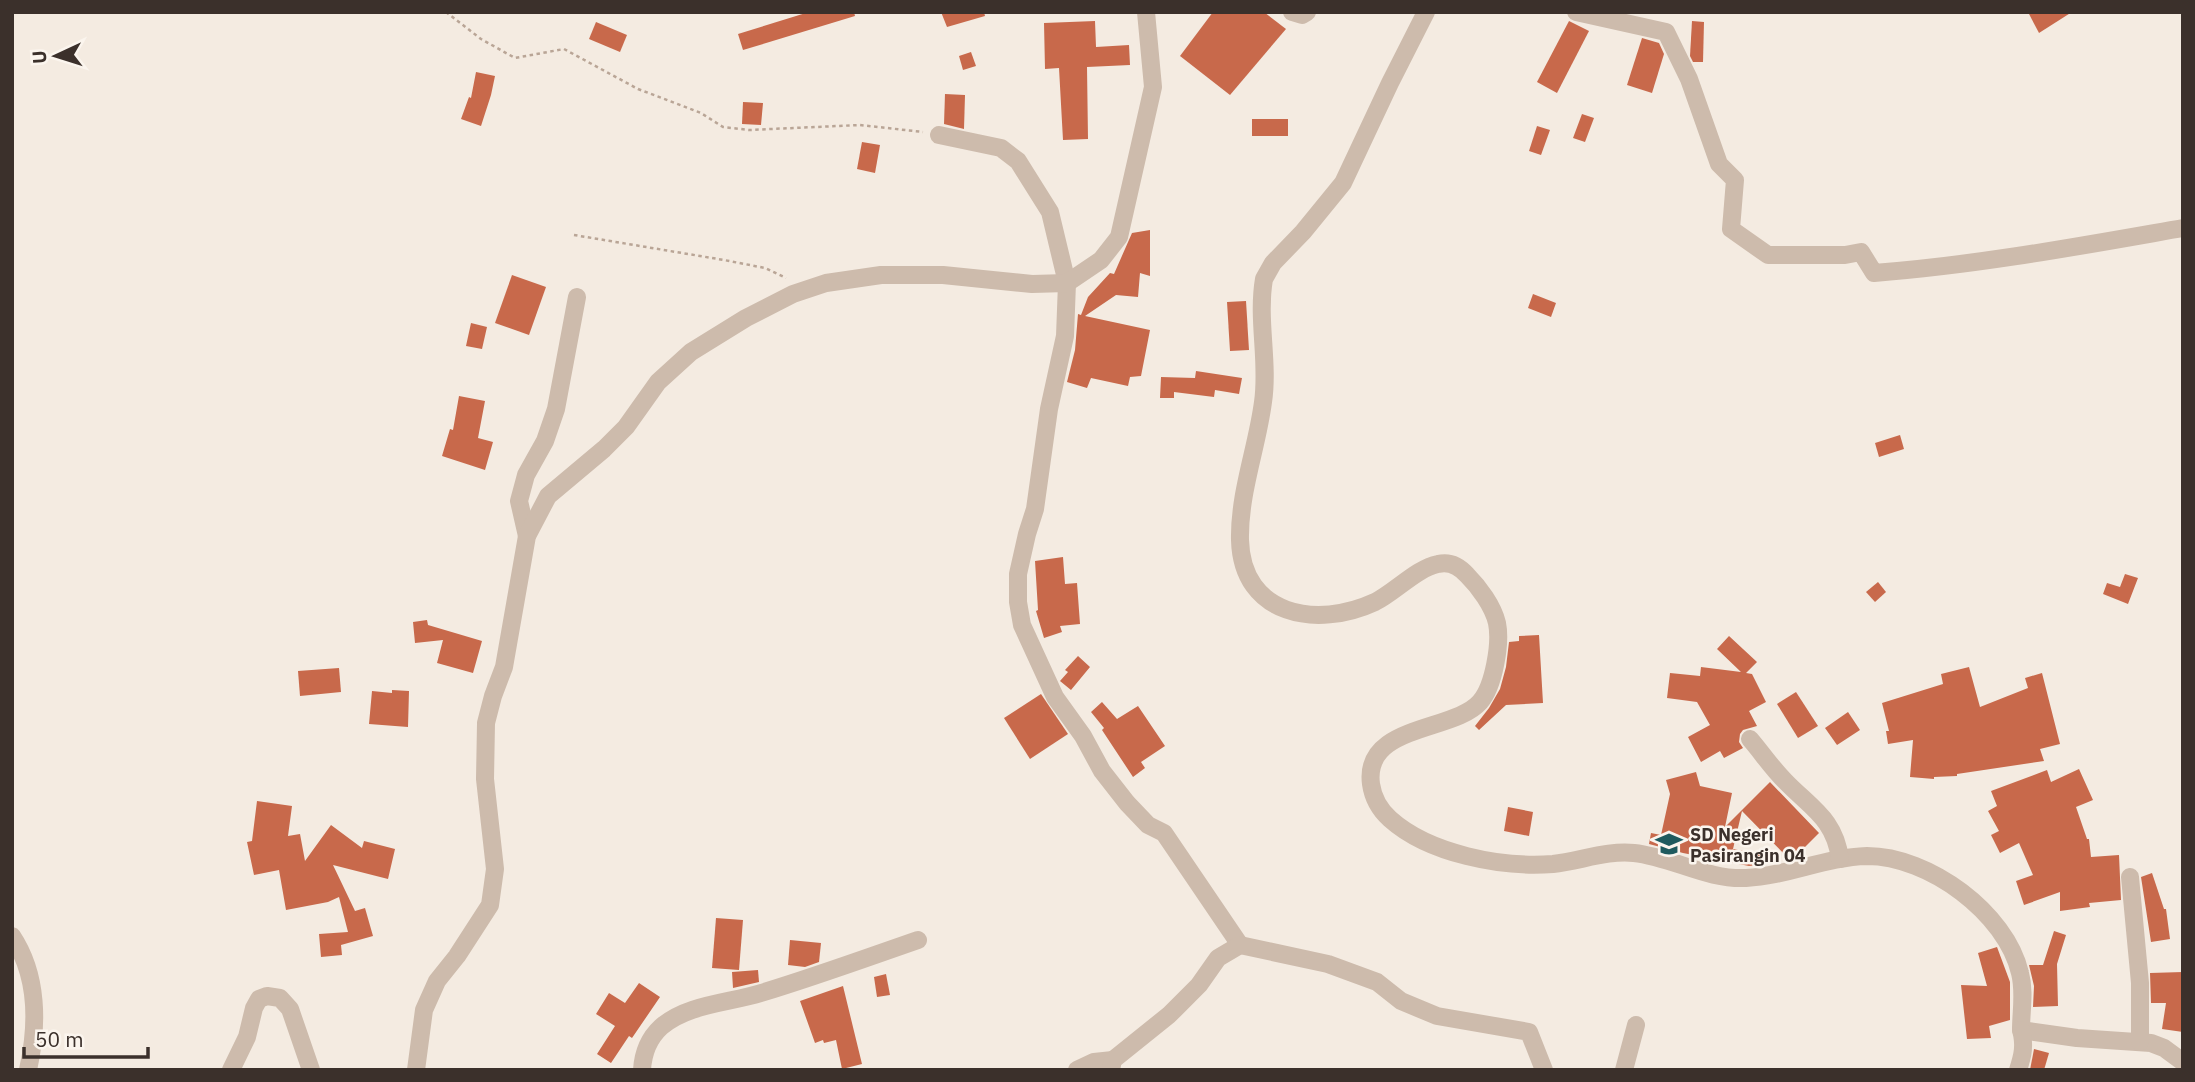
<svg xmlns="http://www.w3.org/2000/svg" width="2195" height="1082" font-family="'IBM Plex Sans',sans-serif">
<rect width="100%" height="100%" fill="#f4ebe1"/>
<!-- building -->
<g fill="#c8694b">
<polygon points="809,12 854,12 855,16 743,50 738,34"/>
<polygon points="941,12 984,12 985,16 947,27"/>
<polygon points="1213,12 1264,12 1286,29 1230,95 1180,56"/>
<polygon points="2028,12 2072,12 2039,33"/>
<polygon points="1095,21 1096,47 1129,45 1130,65 1087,67 1088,139 1063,140 1059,68 1045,69 1044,23"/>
<polygon points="1569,21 1589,31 1557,93 1537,82"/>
<polygon points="1692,21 1704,22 1703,62 1693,62 1690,56"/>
<polygon points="596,22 627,35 620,52 589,39"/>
<polygon points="1642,38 1659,43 1664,54 1652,93 1627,85"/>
<polygon points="971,52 976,66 963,70 959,56"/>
<polygon points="476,72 495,76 491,95 481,126 461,119 469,97 471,98"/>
<polygon points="945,94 965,95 964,129 944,124"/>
<polygon points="743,102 763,103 761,125 742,124"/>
<polygon points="1582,114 1594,118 1585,142 1573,138"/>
<rect x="1252" y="119" width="36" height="17"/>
<polygon points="1537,126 1550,130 1541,155 1529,151"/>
<polygon points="862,142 880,145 875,173 857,169"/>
<polygon points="1150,230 1150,276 1140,273 1138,297 1116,295 1085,316 1150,330 1141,376 1130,377 1128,386 1091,378 1087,388 1067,382 1075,350 1078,314 1081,315 1088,297 1110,273 1114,274 1132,233"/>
<polygon points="512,275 546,287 529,335 495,323"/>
<polygon points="1533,294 1556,303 1551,317 1528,308"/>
<polygon points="1246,301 1249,350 1230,351 1227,302"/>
<polygon points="471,323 487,327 482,349 466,346"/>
<polygon points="1196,371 1242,378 1239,394 1215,390 1214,397 1174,392 1174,398 1160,398 1161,377 1195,378"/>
<polygon points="459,396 485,401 478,438 493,442 485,470 442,456 450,429 453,430"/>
<polygon points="1900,435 1904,449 1879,457 1875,443"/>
<polygon points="1063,557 1065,584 1077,583 1080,624 1060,626 1062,632 1044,638 1036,611 1038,610 1035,561"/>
<polygon points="2125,574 2138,578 2128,604 2103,594 2107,583 2120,587"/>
<polygon points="1878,582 1886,592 1875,602 1866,592"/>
<polygon points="427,620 428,625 482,641 473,673 437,663 443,640 415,643 413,622"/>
<polygon points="1539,635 1543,703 1506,705 1479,730 1475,726 1489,708 1500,689 1506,667 1509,642 1519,641 1519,636"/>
<polygon points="1729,636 1757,662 1746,673 1752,674 1766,702 1749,711 1757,726 1743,730 1740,734 1739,742 1743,748 1724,758 1720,751 1701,762 1688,737 1710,725 1697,702 1667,698 1670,673 1700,676 1701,667 1741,672 1717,649"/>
<polygon points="1078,656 1090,667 1071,690 1060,681 1068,672 1065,670"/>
<polygon points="1969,667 1980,707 2028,688 2025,678 2042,673 2060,744 2040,749 2044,761 1957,774 1957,776 1934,777 1934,779 1910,777 1913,740 1888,744 1886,731 1889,731 1882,703 1943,684 1941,674"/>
<polygon points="339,668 341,692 300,696 298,671"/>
<polygon points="392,690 409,691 408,727 369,724 372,691 392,693"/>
<polygon points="1796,692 1818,726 1798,738 1777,704"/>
<polygon points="1041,694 1068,734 1030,759 1004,718"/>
<polygon points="1102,702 1117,719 1138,706 1165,746 1141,762 1145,768 1133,777 1102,730 1104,728 1091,712"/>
<polygon points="1848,712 1860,730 1837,745 1825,728"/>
<polygon points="2079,769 2093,800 2076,807 2087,839 2089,839 2091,857 2119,855 2121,900 2089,903 2090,907 2060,911 2060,892 2024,905 2016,881 2033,875 2019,843 2000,853 1991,835 1999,831 1988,811 1997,806 1991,791 2047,770 2051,782"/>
<polygon points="1696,772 1700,786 1732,793 1725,827 1770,782 1819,833 1794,858 1789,859 1742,811 1733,849 1760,854 1758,865 1749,866 1683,853 1649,844 1651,833 1661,835 1670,794 1666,780"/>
<polygon points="257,801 292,806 288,836 300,834 305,861 331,825 362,848 364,841 395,849 388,879 333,865 355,911 365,908 373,936 341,945 342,955 321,957 319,934 348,932 339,897 328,902 286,910 279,870 254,875 247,842 252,841"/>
<polygon points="1508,807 1533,812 1529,836 1504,831"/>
<polygon points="2152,873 2164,909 2166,909 2170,939 2151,942 2141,877"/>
<polygon points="716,918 743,920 739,970 712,968"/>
<polygon points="2054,931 2066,935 2057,964 2058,1006 2033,1007 2034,986 2029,965 2043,965"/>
<polygon points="790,940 821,943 819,962 805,967 788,965"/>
<polygon points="1997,947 2010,982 2010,1020 1989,1026 1991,1038 1967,1039 1961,985 1987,986 1978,953"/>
<polygon points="758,970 759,982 733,988 732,972"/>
<polygon points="2183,972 2183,1032 2162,1029 2166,1003 2151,1003 2150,973"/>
<polygon points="886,974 890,995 877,997 874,977"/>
<polygon points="639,983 660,997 632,1038 629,1036 611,1063 597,1054 615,1026 596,1014 609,993 625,1003"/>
<polygon points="843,986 862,1064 842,1069 836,1040 824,1043 823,1040 815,1043 800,1001"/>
<polygon points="2034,1049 2049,1053 2044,1070 2030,1070"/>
</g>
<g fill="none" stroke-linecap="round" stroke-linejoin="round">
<!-- path -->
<g stroke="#b9a596" stroke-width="2.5" stroke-dasharray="3.5 3.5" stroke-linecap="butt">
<polyline points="446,12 481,39 515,58 564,49 638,89 701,113 723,127 749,130 860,125 923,132"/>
<polyline points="574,235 724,260 765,268 786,278"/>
</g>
<!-- minor -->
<g stroke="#cdbbac" stroke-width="18">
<polyline points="1292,12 1302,15 1307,12"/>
<path d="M1426,12L1390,83L1343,183L1303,232L1273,263L1264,279C1257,320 1269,362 1263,402C1257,448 1239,493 1240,540C1242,616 1317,629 1375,602C1395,592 1417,568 1438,564C1450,561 1459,566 1467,575C1479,587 1493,606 1497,623C1501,643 1494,686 1480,702C1454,732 1363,724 1371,784C1373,798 1380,810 1390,819C1429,854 1502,868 1553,864C1580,861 1608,850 1634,853C1672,857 1707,880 1746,878C1787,876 1826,857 1867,856C1929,856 2006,913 2020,973C2025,992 2021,1011 2021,1030L2077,1038L2151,1043L2164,1048L2183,1062"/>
<path d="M1576,12L1666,32L1689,79L1719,164L1735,180L1731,229L1768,255H1845L1861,252L1874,273C1978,265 2080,246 2183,228"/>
<polyline points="939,135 1001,148 1018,161 1050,212 1067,283 1065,336 1049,409 1035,509 1027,534 1018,574 1018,602 1022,625 1055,697 1083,736 1102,771 1127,803 1148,825 1164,833 1240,945"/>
<polyline points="527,536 519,501 526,475 545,441 556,409 577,297"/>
<path d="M1750,739C1762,753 1772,768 1785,781C1811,808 1835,819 1840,859"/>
<polyline points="2130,877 2140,983 2140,1042"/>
<path d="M12,936C38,975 38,1025 28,1070"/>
<polyline points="231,1070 247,1037 254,1008 259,999 267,996 280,998 290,1009 311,1070"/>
<polyline points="416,1070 424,1010 437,981 457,956 490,905 495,869 485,779 486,723 493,696 504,667 527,536 548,496 604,449 626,427 658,382 691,352 746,318 793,294 826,283 881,275 943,275 1032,284 1067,283 1101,260 1119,237 1153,87 1146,12"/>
<path d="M642,1070C643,1053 648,1039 661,1027C687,1004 729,1003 761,993C814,977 866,958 918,940"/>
<polyline points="1077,1070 1094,1062 1113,1060"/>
<polyline points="1111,1070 1113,1060 1169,1015 1199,985 1218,958 1240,945 1328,964 1377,982 1401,1001 1437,1016 1529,1032 1544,1070"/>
<polyline points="1624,1070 1636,1025"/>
<path d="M2018,1070C2023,1055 2025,1045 2021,1030"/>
</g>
</g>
<!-- icons -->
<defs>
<symbol id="school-bare" viewBox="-9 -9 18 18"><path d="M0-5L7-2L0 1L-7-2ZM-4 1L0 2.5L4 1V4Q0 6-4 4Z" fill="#1f5a5e" stroke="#fbf5ee" stroke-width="2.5" paint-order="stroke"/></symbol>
</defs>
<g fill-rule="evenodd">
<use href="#school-bare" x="1650" y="825" width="38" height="38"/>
</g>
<g text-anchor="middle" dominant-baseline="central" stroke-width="5" stroke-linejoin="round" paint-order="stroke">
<!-- poi labels -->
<g font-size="18" font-weight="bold" fill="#3b302b" stroke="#fbf5ee" text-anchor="start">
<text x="1690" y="834">SD Negeri<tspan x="1690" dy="21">Pasirangin 04</tspan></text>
</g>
</g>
<!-- border -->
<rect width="2195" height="1082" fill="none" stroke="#3b302b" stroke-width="28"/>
<!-- north arrow -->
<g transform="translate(56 56) rotate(266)" stroke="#fbf5ee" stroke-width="5" paint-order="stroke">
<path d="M0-5L12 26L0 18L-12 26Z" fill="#3b302b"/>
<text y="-10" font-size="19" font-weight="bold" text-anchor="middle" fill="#3b302b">U</text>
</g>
<!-- scale -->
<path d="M24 1047v10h124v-10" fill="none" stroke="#3b302b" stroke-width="3.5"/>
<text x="35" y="1047" font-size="21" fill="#3b302b" stroke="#fbf5ee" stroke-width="5" paint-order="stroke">50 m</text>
</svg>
